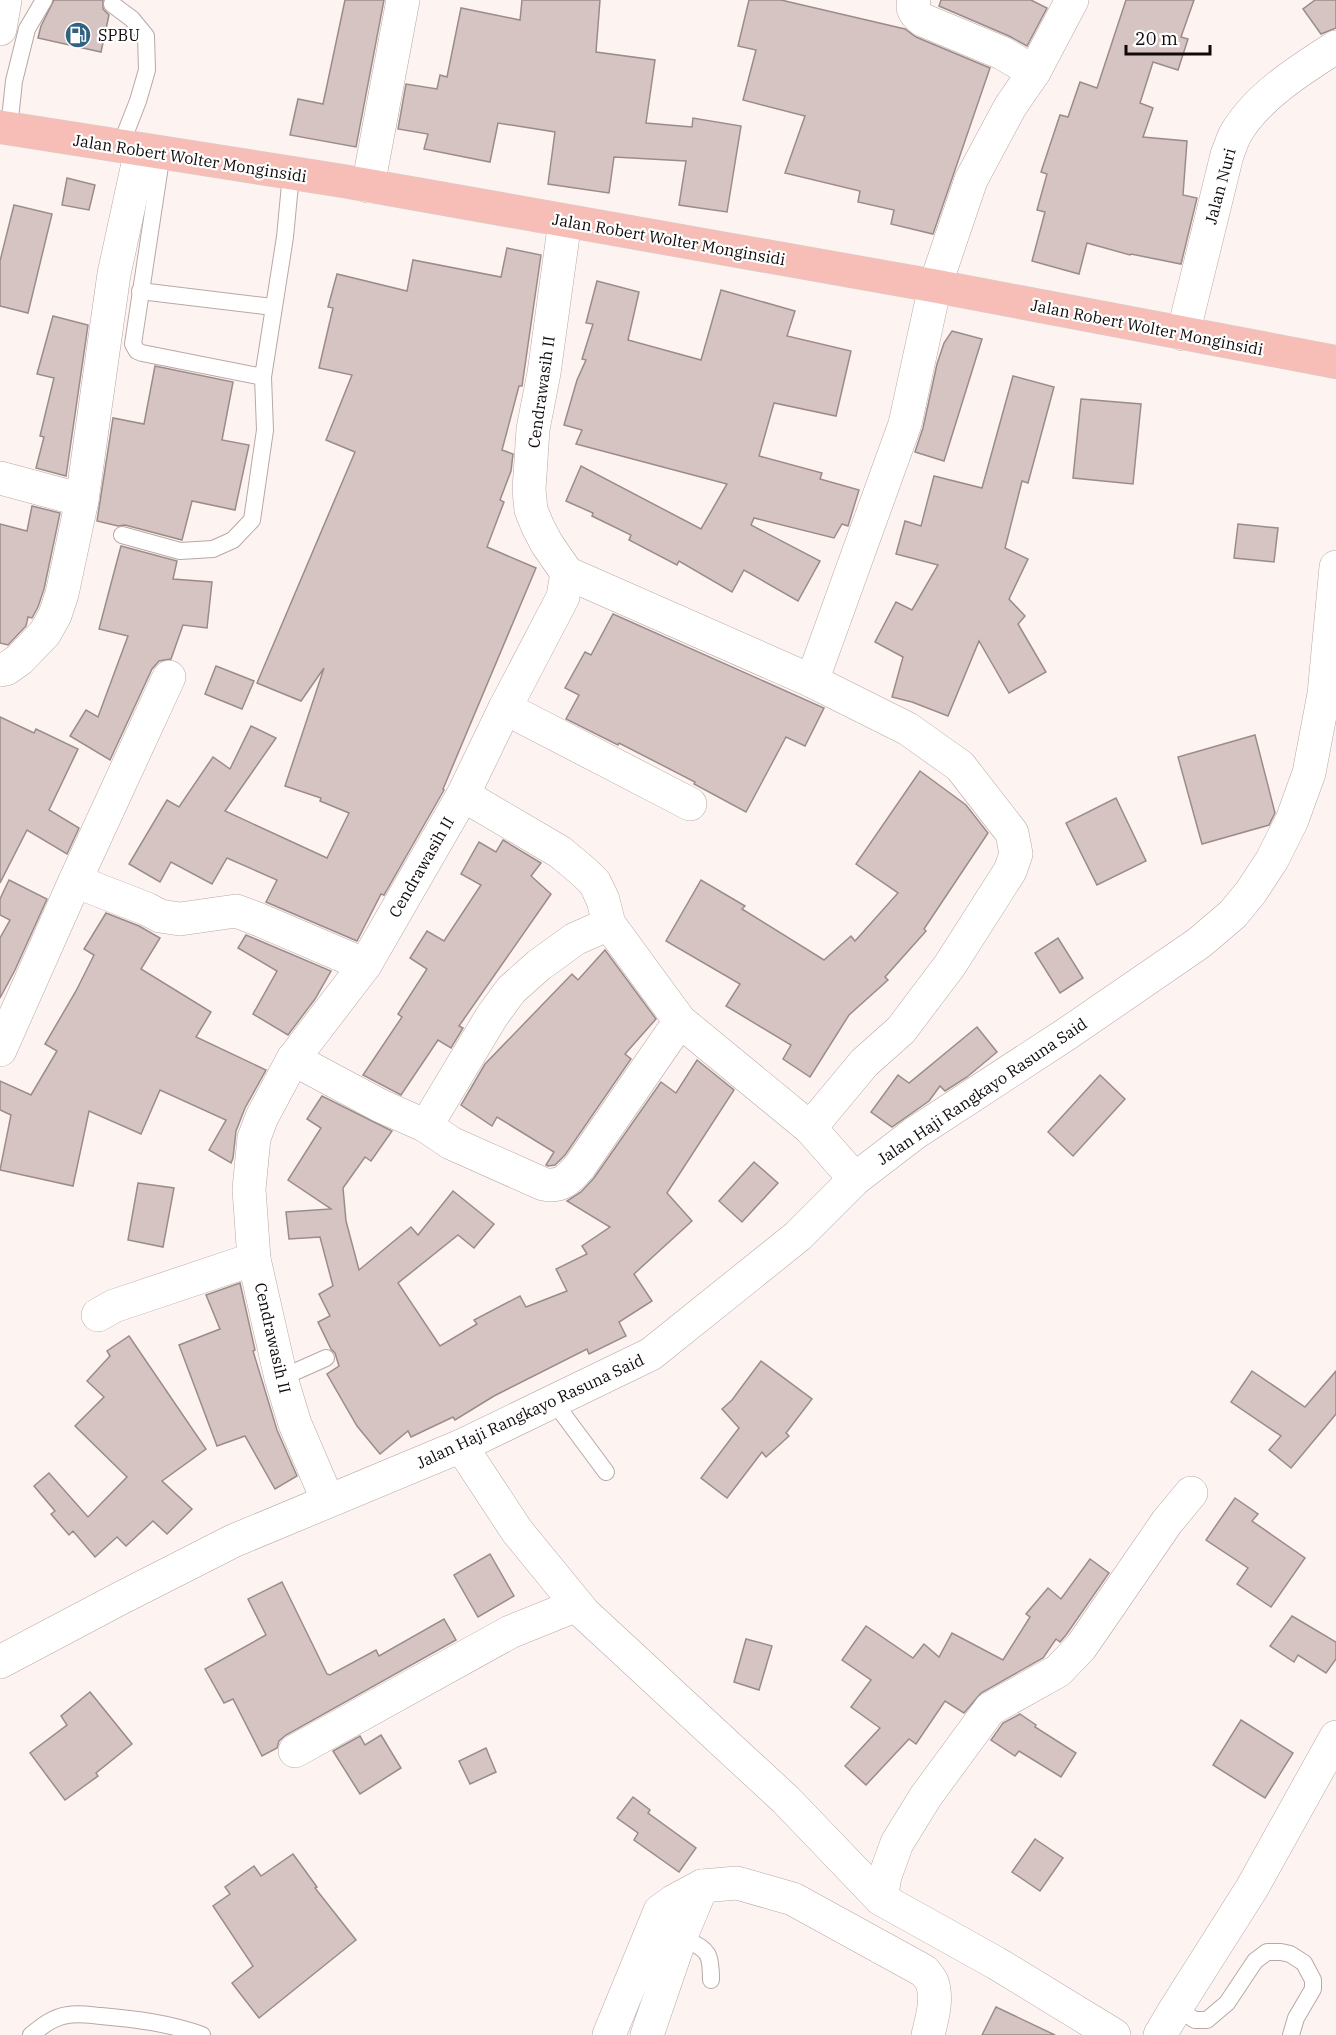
<svg xmlns="http://www.w3.org/2000/svg" width="1336" height="2035" font-family="'IBM Plex Serif',serif">
<rect width="100%" height="100%" fill="#fdf3f1"/>
<!-- building -->
<g fill="#d5c4c2" stroke="#9b8c8a" stroke-width="1.5">
<polygon points="54,0 103,0 103,9 109,15 101,52 38,38 41,26"/>
<polygon points="345,0 384,0 356,147 290,135 298,99 323,104"/>
<polygon points="522,0 600,0 596,52 655,60 646,123 692,127 693,118 741,126 727,212 679,205 686,161 614,157 609,193 548,184 555,132 498,123 490,162 424,149 428,134 398,129 406,84 437,89 440,75 447,77 461,8 520,20"/>
<polygon points="749,0 781,0 905,29 916,37 990,68 933,234 891,224 894,210 858,202 860,191 785,173 805,116 743,100 756,50 738,46"/>
<polygon points="941,0 1031,0 1047,8 1027,46 1009,36 939,6"/>
<polygon points="1126,0 1194,0 1181,37 1188,39 1178,70 1153,62 1140,103 1153,108 1143,137 1187,141 1183,195 1197,198 1181,264 1131,254 1130,255 1087,243 1079,274 1032,261 1045,212 1037,210 1047,174 1041,172 1060,115 1068,117 1080,82 1097,88"/>
<polygon points="1315,0 1336,0 1336,28 1321,34 1303,9"/>
<polygon points="67,178 95,185 89,210 62,205"/>
<polygon points="14,205 52,214 28,313 0,306 0,261"/>
<polygon points="507,248 541,255 522,386 519,386 502,450 513,454 511,471 500,500 504,502 487,547 536,568 443,789 444,790 384,895 381,894 357,941 266,902 277,880 227,858 212,884 171,862 160,882 129,864 167,800 179,807 213,757 230,769 251,726 276,738 225,811 327,858 349,813 320,801 321,798 285,786 324,668 301,701 257,683 355,452 326,440 352,375 319,368 333,308 328,307 337,274 407,291 413,260 501,277"/>
<polygon points="597,281 639,292 628,340 701,360 721,290 795,311 787,336 851,351 836,416 774,403 759,456 822,473 820,479 859,490 848,526 842,524 834,538 754,518 751,525 820,561 798,601 744,570 732,592 679,561 677,565 629,540 631,535 592,516 593,513 566,501 581,466 701,529 727,484 576,444 582,430 564,425 577,380 586,360 582,359 593,324 586,323"/>
<polygon points="53,316 88,325 66,476 36,468 44,437 40,436 54,378 37,374"/>
<polygon points="952,331 982,339 944,461 915,452 923,428 937,364 944,343"/>
<polygon points="155,366 233,382 222,440 249,445 235,510 192,501 182,540 125,525 118,526 97,521 113,418 144,424"/>
<polygon points="1013,376 1054,387 1028,483 1022,481 1005,548 1028,559 1009,599 1025,616 1018,624 1046,672 1009,693 979,641 948,716 912,702 892,697 903,657 875,642 896,602 912,610 938,565 896,554 905,521 921,526 934,476 982,488"/>
<polygon points="1081,399 1141,404 1133,484 1073,478"/>
<polygon points="32,506 60,513 44,589 38,607 32,618 28,617 26,626 8,645 0,643 0,524 27,531"/>
<polygon points="1238,524 1278,528 1274,562 1234,558"/>
<polygon points="121,546 177,561 173,579 212,582 207,628 183,625 171,659 159,661 152,669 110,760 70,736 86,710 98,717 128,636 99,629"/>
<polygon points="613,614 824,708 805,746 786,737 746,812 694,784 695,782 619,743 618,745 566,719 579,695 565,688 585,652 591,655"/>
<polygon points="216,666 254,681 242,709 205,694"/>
<polygon points="0,717 34,733 36,729 78,749 49,810 79,828 67,854 27,830 0,883"/>
<polygon points="1255,735 1275,813 1269,825 1202,844 1178,757"/>
<polygon points="920,771 966,805 988,833 924,929 926,931 885,977 888,980 849,1015 810,1077 783,1059 791,1045 726,1006 740,984 666,941 701,880 745,906 742,909 824,960 851,936 855,941 898,893 856,864"/>
<polygon points="1116,798 1146,861 1097,885 1066,823"/>
<polygon points="503,840 541,863 531,876 551,894 459,1026 463,1028 451,1048 438,1040 401,1095 363,1075 402,1017 398,1014 427,969 410,958 427,931 444,941 481,885 461,874 479,842 496,852"/>
<polygon points="9,880 47,899 15,970 0,998 0,938 10,920 0,915 0,899"/>
<polygon points="106,913 139,926 160,938 141,969 211,1012 196,1037 266,1070 245,1108 236,1131 233,1158 231,1163 209,1150 226,1120 160,1090 141,1134 89,1111 73,1186 0,1170 11,1115 0,1110 0,1081 31,1095 57,1051 45,1044 76,991 94,955 84,949"/>
<polygon points="246,935 331,971 315,999 288,1035 253,1014 277,971 238,948"/>
<polygon points="1058,938 1083,978 1060,993 1035,953"/>
<polygon points="605,950 656,1019 625,1054 631,1059 565,1155 555,1165 548,1166 546,1165 554,1152 497,1117 492,1126 461,1105 485,1064 572,974 578,980"/>
<polygon points="977,1027 997,1052 967,1077 945,1091 940,1086 929,1101 892,1127 871,1112 898,1075 909,1083"/>
<polygon points="697,1060 734,1090 667,1193 692,1221 634,1274 652,1301 619,1322 626,1336 589,1354 587,1349 494,1396 455,1420 453,1417 411,1437 408,1431 380,1454 357,1426 327,1374 339,1366 335,1353 331,1349 318,1322 330,1316 319,1294 333,1286 320,1237 289,1239 286,1212 331,1209 288,1180 321,1128 307,1119 322,1096 392,1131 371,1161 365,1157 343,1188 346,1221 359,1270 411,1227 418,1235 453,1191 494,1224 474,1248 458,1235 398,1283 440,1346 477,1324 474,1320 520,1296 526,1307 567,1291 556,1269 587,1254 582,1246 610,1227 567,1201 581,1192 594,1178 661,1082 676,1093"/>
<polygon points="1100,1075 1125,1099 1073,1156 1048,1132"/>
<polygon points="754,1162 778,1183 742,1222 719,1201"/>
<polygon points="138,1183 174,1188 163,1247 128,1240"/>
<polygon points="240,1283 255,1350 253,1351 277,1430 297,1476 275,1489 245,1436 217,1446 179,1345 220,1329 206,1295"/>
<polygon points="129,1336 206,1449 162,1481 192,1509 167,1534 153,1521 126,1546 117,1537 95,1557 73,1531 69,1535 51,1514 55,1511 34,1486 49,1473 88,1517 127,1477 75,1426 104,1397 87,1381 110,1356 107,1351"/>
<polygon points="761,1361 812,1399 786,1433 789,1436 766,1457 762,1452 727,1498 701,1478 739,1428 722,1409 732,1400"/>
<polygon points="1252,1371 1305,1407 1336,1371 1336,1414 1291,1468 1269,1450 1281,1436 1231,1402"/>
<polygon points="1235,1498 1258,1514 1252,1521 1305,1558 1271,1607 1237,1584 1248,1568 1206,1540"/>
<polygon points="490,1554 514,1596 478,1617 454,1575"/>
<polygon points="1090,1559 1109,1573 1066,1635 1060,1642 1056,1639 1043,1658 981,1693 964,1713 945,1701 916,1744 909,1739 866,1785 845,1766 880,1728 851,1707 871,1680 842,1660 866,1626 913,1658 924,1644 939,1657 952,1633 1003,1660 1030,1617 1026,1614 1048,1588 1061,1599"/>
<polygon points="282,1582 327,1674 330,1675 376,1650 379,1656 444,1619 456,1640 286,1735 279,1741 277,1748 262,1756 233,1699 224,1703 205,1669 266,1635 248,1599"/>
<polygon points="1292,1616 1336,1642 1336,1659 1326,1673 1298,1655 1294,1662 1270,1646"/>
<polygon points="746,1639 772,1646 759,1690 734,1682"/>
<polygon points="90,1692 132,1744 96,1773 98,1776 65,1800 30,1753 67,1725 61,1716"/>
<polygon points="1020,1714 1036,1725 1035,1727 1076,1753 1061,1777 1019,1751 1015,1756 991,1740 1003,1723"/>
<polygon points="1241,1720 1293,1753 1265,1798 1213,1765"/>
<polygon points="381,1735 401,1768 360,1794 333,1751 360,1736 365,1745"/>
<polygon points="486,1748 496,1772 470,1784 459,1761"/>
<polygon points="633,1797 650,1810 648,1813 696,1848 679,1872 634,1840 638,1833 617,1818"/>
<polygon points="1035,1839 1063,1858 1040,1891 1012,1872"/>
<polygon points="293,1854 317,1887 315,1888 356,1940 259,2018 232,1983 253,1966 213,1906 230,1894 225,1887 254,1866 261,1876"/>
<polygon points="996,2007 1055,2035 982,2035"/>
</g>
<g fill="none" stroke-linecap="round" stroke-linejoin="round">
<defs>
<g id="service">
<polyline points="112,4 132,19 146,36 147,70 138,101 120,147"/>
<polyline points="9,128 14,81 27,29 44,0"/>
<polyline points="162,153 133,344 137,351 142,353 263,377 285,237 291,174"/>
<polyline points="140,291 273,307"/>
<polyline points="122,535 180,551 213,549 233,540 252,520 265,430 263,377"/>
<polyline points="281,1378 326,1358"/>
<polyline points="554,1402 606,1472"/>
<path d="M681,1936C707,1951 711,1949 711,1980"/>
<polyline points="1176,2008 1195,2020 1207,2020 1227,2003 1255,1961 1267,1952 1281,1952 1290,1954 1304,1963 1313,1980 1313,1989 1296,2018 1291,2035"/>
<path d="M31,2035C42,2026 53,2017 68,2015C78,2013 90,2015 101,2016C135,2019 169,2023 202,2035"/>
</g>
<g id="minor">
<path d="M914,0C911,9 916,15 923,20L1002,53L1034,72"/>
<polyline points="0,29 5,0"/>
<polyline points="368,186 403,0"/>
<path d="M1183,334L1227,155C1230,148 1232,140 1236,133C1258,96 1300,70 1336,47"/>
<polyline points="0,478 82,500"/>
<polyline points="567,573 812,681 908,729 960,766 1012,833 1016,854 1010,871 950,965 901,1030 864,1063 810,1128"/>
<polyline points="0,670 6,669 19,660 45,633 55,615 62,594 82,500 114,274 141,150"/>
<polyline points="812,681 905,424 935,286 971,180 1010,107 1034,72 1072,0"/>
<polyline points="505,708 690,804"/>
<polyline points="463,795 560,852 584,872 595,883 603,900 609,924 680,1021 810,1128 855,1179"/>
<polyline points="75,881 147,909 160,916 180,919 236,911 255,918 365,965"/>
<polyline points="0,1050 75,881 169,677"/>
<path d="M293,1059L381,1106L426,1126L451,1143L543,1184C561,1188 569,1179 580,1166L680,1021"/>
<polyline points="426,1126 492,1016 511,990 539,965 575,939 609,924"/>
<polyline points="98,1315 114,1306 254,1259"/>
<polyline points="461,1446 517,1531 584,1613 786,1800 881,1899 996,1963 1114,2035"/>
<polyline points="328,1501 295,1424 281,1378 254,1259 249,1189 254,1138 262,1117 293,1059 365,965 463,795 505,708 563,597 567,573 547,544 538,527 531,510 529,490 533,429 544,373 565,221"/>
<polyline points="295,1751 510,1632 577,1605"/>
<polyline points="881,1899 885,1876 897,1843 926,1796 990,1709 1058,1671 1081,1647 1167,1522 1191,1493"/>
<path d="M609,2035L660,1911L674,1901L702,1886L737,1883L793,1899L924,1971C926,1974 931,1979 932,1982C938,1999 932,2019 928,2035"/>
<polyline points="647,2035 681,1936 702,1886"/>
<polyline points="1160,2035 1176,2008 1252,1888 1336,1737"/>
</g>
<polyline id="tertiary" points="0,1662 119,1599 233,1541 461,1446 651,1354 798,1236 855,1179 915,1133 1068,1033 1199,943 1233,914 1251,892 1272,860 1292,820 1309,773 1324,694 1336,567"/>
<polyline id="trunk" points="0,127 343,181 935,286 1336,362"/>
</defs>
<!-- service casing -->
<use href="#service" stroke="#b8a8a5" stroke-width="18"/>
<!-- minor casing -->
<use href="#minor" stroke="#b8a8a5" stroke-width="34"/>
<!-- tertiary casing -->
<use href="#tertiary" stroke="#b8a8a5" stroke-width="34"/>
<!-- trunk casing -->
<use href="#trunk" stroke="#d4d3d3" stroke-width="34"/>
<!-- service -->
<use href="#service" stroke="#fff" stroke-width="16"/>
<!-- minor -->
<use href="#minor" stroke="#fff" stroke-width="33"/>
<!-- tertiary -->
<use href="#tertiary" stroke="#fff" stroke-width="33"/>
<!-- trunk -->
<use href="#trunk" stroke="#f6beb6" stroke-width="33"/>
</g>
<!-- icons -->
<defs>
<symbol id="fuel-disc" viewBox="-11 -11 22 22"><circle r="9.5" fill="#316280" stroke="#fff"/><path d="M-5.5-6h7V0h2V4h1.3V-2.5L3-4.5l.8-.8L6-3V5H2.5V1h-1V6h-7ZM-4.2-4.7v3.2H.2V-4.7Z" fill="#fff"/></symbol>
</defs>
<g fill-rule="evenodd">
<use href="#fuel-disc" x="63" y="20" width="30" height="30"/>
</g>
<g text-anchor="middle" dominant-baseline="central" stroke-width="4.5" stroke-linejoin="round" paint-order="stroke">
<!-- poi labels -->
<g font-size="16" fill="#100b0a" stroke="#fff" text-anchor="start">
<text x="98" y="35">SPBU</text>
</g>
<!-- street labels -->
<g font-size="16" fill="#100b0a" stroke="#fff">
<text transform="translate(190 158) rotate(9)">Jalan Robert Wolter Monginsidi</text>
<text transform="translate(1220 186) rotate(-75)">Jalan Nuri</text>
<text transform="translate(669 239) rotate(10)">Jalan Robert Wolter Monginsidi</text>
<text transform="translate(1147 327) rotate(11)">Jalan Robert Wolter Monginsidi</text>
<text transform="translate(541 392) rotate(-82)">Cendrawasih II</text>
<text transform="translate(421 867) rotate(-60)">Cendrawasih II</text>
<text transform="translate(982 1091) rotate(-34)">Jalan Haji Rangkayo Rasuna Said</text>
<text transform="translate(273 1338) rotate(77)">Cendrawasih II</text>
<text transform="translate(530 1411) rotate(-25)">Jalan Haji Rangkayo Rasuna Said</text>
</g>
</g>
<!-- scale -->
<path d="M1126 45v9h84v-9" fill="none" stroke="#100b0a" stroke-width="3"/>
<text x="1135" y="45" font-size="18" fill="#100b0a" stroke="#ffffff" stroke-width="4.5" paint-order="stroke">20 m</text>
</svg>
